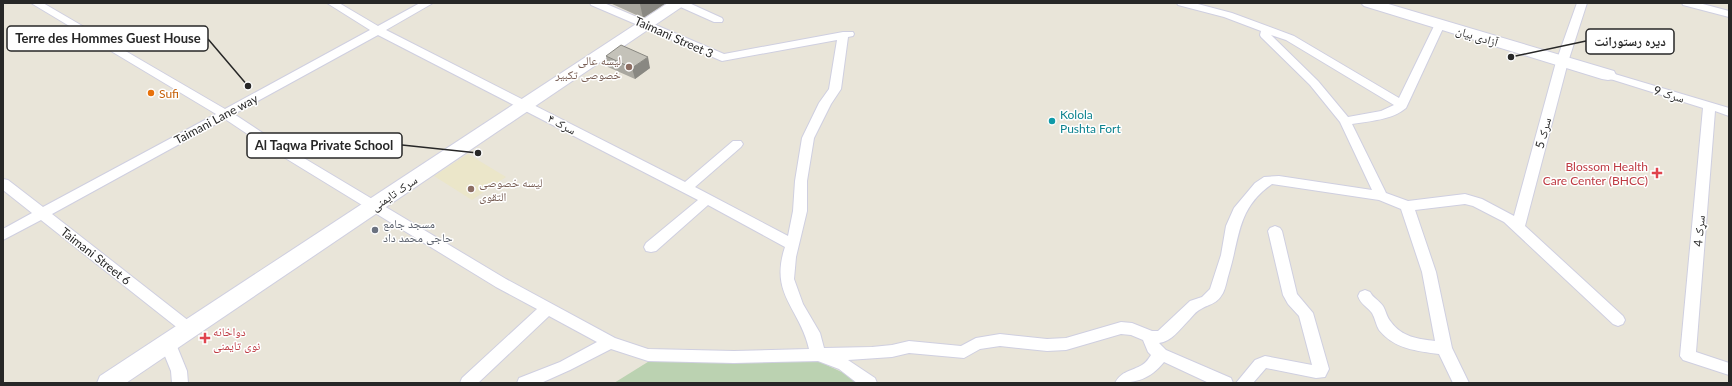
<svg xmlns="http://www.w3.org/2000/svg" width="1732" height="386" font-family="Lato,'Noto Naskh Arabic',sans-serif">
<rect width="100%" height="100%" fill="#e9e5d9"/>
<!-- education -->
<polygon fill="#ebe6c9" points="468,154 506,177 472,200 434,176"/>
<!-- cemetery -->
<polygon fill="#bbd2b1" points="651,360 803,362 816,360 848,375 859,383 614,383"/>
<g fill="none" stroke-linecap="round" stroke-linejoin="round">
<defs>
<g id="minor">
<path d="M31,3H43L225,109L370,30L327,3H339L378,26L420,3H433L386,30L685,182L733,141H741L743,144L741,147L695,187L788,236L793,211L795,181L802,138L819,103L829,89L837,40L722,61L591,5L590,3H604L724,54L843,32H853L854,34L853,36L848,37L841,89L831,104L814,138L807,181V211L796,257L794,279L803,304L820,333L824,348L872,347L892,345L909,341L961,346L976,338L1000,334L1047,339L1066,338L1121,322L1132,323L1152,331H1158L1190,301L1202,297L1210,289L1221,255L1226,226L1234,208L1255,183L1264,177L1279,176L1372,190L1340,122L1310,85L1261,37L1260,35L1261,31L1224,17L1178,5L1177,3H1194L1232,13L1294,36L1399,98L1435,24L1440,21L1444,22L1445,24L1406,108C1392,120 1370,121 1352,124L1386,193L1408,201L1465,194L1482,199L1514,216L1556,62L1577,3H1587L1568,62L1525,226L1623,316L1625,320L1623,324L1618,326L1613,324L1504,222L1473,206L1465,204L1415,210L1436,272L1452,348L1469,383H1453L1439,354C1417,351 1394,349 1379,330C1376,325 1375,318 1372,313C1367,306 1361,305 1358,296L1360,292L1365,290L1370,292C1373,298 1379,300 1383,306C1386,311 1387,318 1391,322C1402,337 1418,339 1435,341L1422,272L1401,209L1379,200L1272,184C1237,208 1240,237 1229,273C1227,279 1226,287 1223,293C1216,305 1211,303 1201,309C1196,311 1192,317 1188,321C1180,329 1171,342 1159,343L1166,350L1231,378L1233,383H1209L1164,362C1150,379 1137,383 1115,383C1121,371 1132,371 1142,365C1146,363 1149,358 1151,355L1148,352L1143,340L1131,335L1121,334L1066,350L1047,351L1000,346L980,349L964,358L909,353L892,357L848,360L875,378L877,383H857L839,369L818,361L734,363L648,361L611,349L570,370L541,383H517L519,378L560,362L597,342L549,316L478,383H460L462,378L537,309L496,287L264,145L225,119L52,214L194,325L196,329L194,333L189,335L184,333L41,220L3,240V229L32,213L3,190V179L8,180L43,207L216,114ZM378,35L698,200L646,243L644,247L646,251L651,252L656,251L708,205L785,247C769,295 800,308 809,349L734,351L648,349L615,338L506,279L272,139L234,114ZM1271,35L1286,40L1394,105L1381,111L1348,117L1318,81Z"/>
<polygon points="675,3 689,3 722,18 723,20 722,22 714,22 676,5"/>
<polygon points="1682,3 1699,3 1729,11 1729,17 1683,5"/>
<polygon points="1608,72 1729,108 1729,116 1715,111 1696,352 1729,363 1729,375 1683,360 1680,356 1703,108 1604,77 1602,75 1604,73"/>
<polygon points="1275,226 1280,228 1282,231 1297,294 1313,313 1329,369 1325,377 1316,378 1266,368 1253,383 1236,383 1255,360 1265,356 1312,365 1299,316 1288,304 1283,295 1268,231 1270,228"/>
<polygon points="168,338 173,340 176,344 187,371 188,383 172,383 171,371 160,344 163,340"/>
</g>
<g id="secondary">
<polygon points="668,3 686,3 683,6 126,383 97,383 100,376"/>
<polygon points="1361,3 1385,3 1614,71 1616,75 1614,79 1608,80 1602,79 1364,6"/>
</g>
</defs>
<!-- minor casing -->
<use href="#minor" stroke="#cfcfe0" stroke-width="2"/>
<!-- secondary casing -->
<use href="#secondary" stroke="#cfcfe0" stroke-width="2"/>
<!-- minor -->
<use href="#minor" fill="#fff" fill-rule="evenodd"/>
<!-- secondary -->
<use href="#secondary" fill="#fff" fill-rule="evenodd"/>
</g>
<!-- wall -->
<g fill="#a9a79f">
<polygon points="610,3 666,3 643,18"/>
<polygon points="606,56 650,68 635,79 608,67"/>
</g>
<!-- shaded-wall -->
<g fill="#898882">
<polygon points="642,3 666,3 643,18 640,4"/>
<polygon points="648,57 650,68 635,79 632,68"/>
</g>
<!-- building -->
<polygon fill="#c4c2b9" stroke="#898882" points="621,45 648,57 632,68 606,56"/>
<!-- markers -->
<g fill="#8d6e63" stroke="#fff" stroke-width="1.5">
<circle cx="629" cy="67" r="4"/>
<circle cx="471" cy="189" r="4"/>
</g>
<circle fill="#e8710a" stroke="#fff" stroke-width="1.5" cx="151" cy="93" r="4"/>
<circle fill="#0f9aa8" stroke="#fff" stroke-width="1.5" cx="1052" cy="121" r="4"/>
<g fill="#e0444e" stroke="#fff" stroke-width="1.5">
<path d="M1655 167h4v4h4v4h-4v4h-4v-4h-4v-4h4z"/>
<path d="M203 332h4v4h4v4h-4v4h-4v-4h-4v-4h4z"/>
</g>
<circle fill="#6b7280" stroke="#fff" stroke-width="1.5" cx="375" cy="230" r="4"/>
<g text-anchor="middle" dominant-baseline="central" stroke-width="3" stroke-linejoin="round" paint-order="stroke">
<!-- street labels -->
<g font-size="12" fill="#272727" stroke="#fff">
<text transform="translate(1477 36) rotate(17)">آزادی بیان</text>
<text transform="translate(674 37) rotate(24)">Taimani Street 3</text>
<text transform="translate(1669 94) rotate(17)">سرک 9</text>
<text transform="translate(216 119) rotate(-28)">Taimani Lane way</text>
<text transform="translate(562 124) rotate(28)">سرک ۴</text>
<text transform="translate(1543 133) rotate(-75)">سرک 5</text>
<text transform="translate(394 193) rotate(-34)">سرک تایمنی</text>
<text transform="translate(1699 231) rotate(-85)">سړک 4</text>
<text transform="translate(96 256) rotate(38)">Taimani Street 6</text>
</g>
<!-- education labels -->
<g font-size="12" fill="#785e54" stroke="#fff" text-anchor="end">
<text x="621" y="60">لیسه عالی<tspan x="621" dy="14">خصوصی تکبیر</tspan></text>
<text x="479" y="182" text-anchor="start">لیسه خصوصی<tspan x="479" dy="14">التقوی</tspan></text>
</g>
<!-- food labels -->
<g font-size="12" fill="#c56008" stroke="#fff" text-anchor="start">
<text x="159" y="93">Sufi</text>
</g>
<!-- culture labels -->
<g font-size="12" fill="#0d838f" stroke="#fff" text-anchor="start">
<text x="1060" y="114">Kolola<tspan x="1060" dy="14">Pushta Fort</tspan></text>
</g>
<!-- health labels -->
<g font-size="12" fill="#be3a42" stroke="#fff" text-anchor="end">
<text x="1648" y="166">Blossom Health<tspan x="1648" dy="14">Care Center (BHCC)</tspan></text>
<text x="213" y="331" text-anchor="start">دواخانه<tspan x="213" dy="14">نوی تایمنی</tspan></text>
</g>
<!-- worship labels -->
<g font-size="12" fill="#5b616d" stroke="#fff" text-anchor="start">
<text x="383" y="223">مسجد جامع<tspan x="383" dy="14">حاجی محمد داد</tspan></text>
</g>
</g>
<!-- callouts -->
<path fill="none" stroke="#272727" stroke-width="1.5" d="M248 86L208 39M1511 57L1586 41M478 153L402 145"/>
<g fill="#272727" stroke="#fff" stroke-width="1.5">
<circle cx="248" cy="86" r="4"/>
<circle cx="1511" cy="57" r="4"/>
<circle cx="478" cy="153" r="4"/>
</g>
<g fill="#fff" stroke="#272727" stroke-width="1.5">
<rect x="7" y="26" width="201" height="25" rx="4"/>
<rect x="1586" y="29" width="88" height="25" rx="4"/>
<rect x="247" y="133" width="155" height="25" rx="4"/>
</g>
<g font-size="13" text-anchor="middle" font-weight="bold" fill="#272727">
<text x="108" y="43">Terre des Hommes Guest House</text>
<text x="1630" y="46">دیره رستورانت</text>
<text x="324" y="150">Al Taqwa Private School</text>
</g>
<!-- border -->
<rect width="1732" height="386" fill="none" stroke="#272727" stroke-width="8"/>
</svg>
